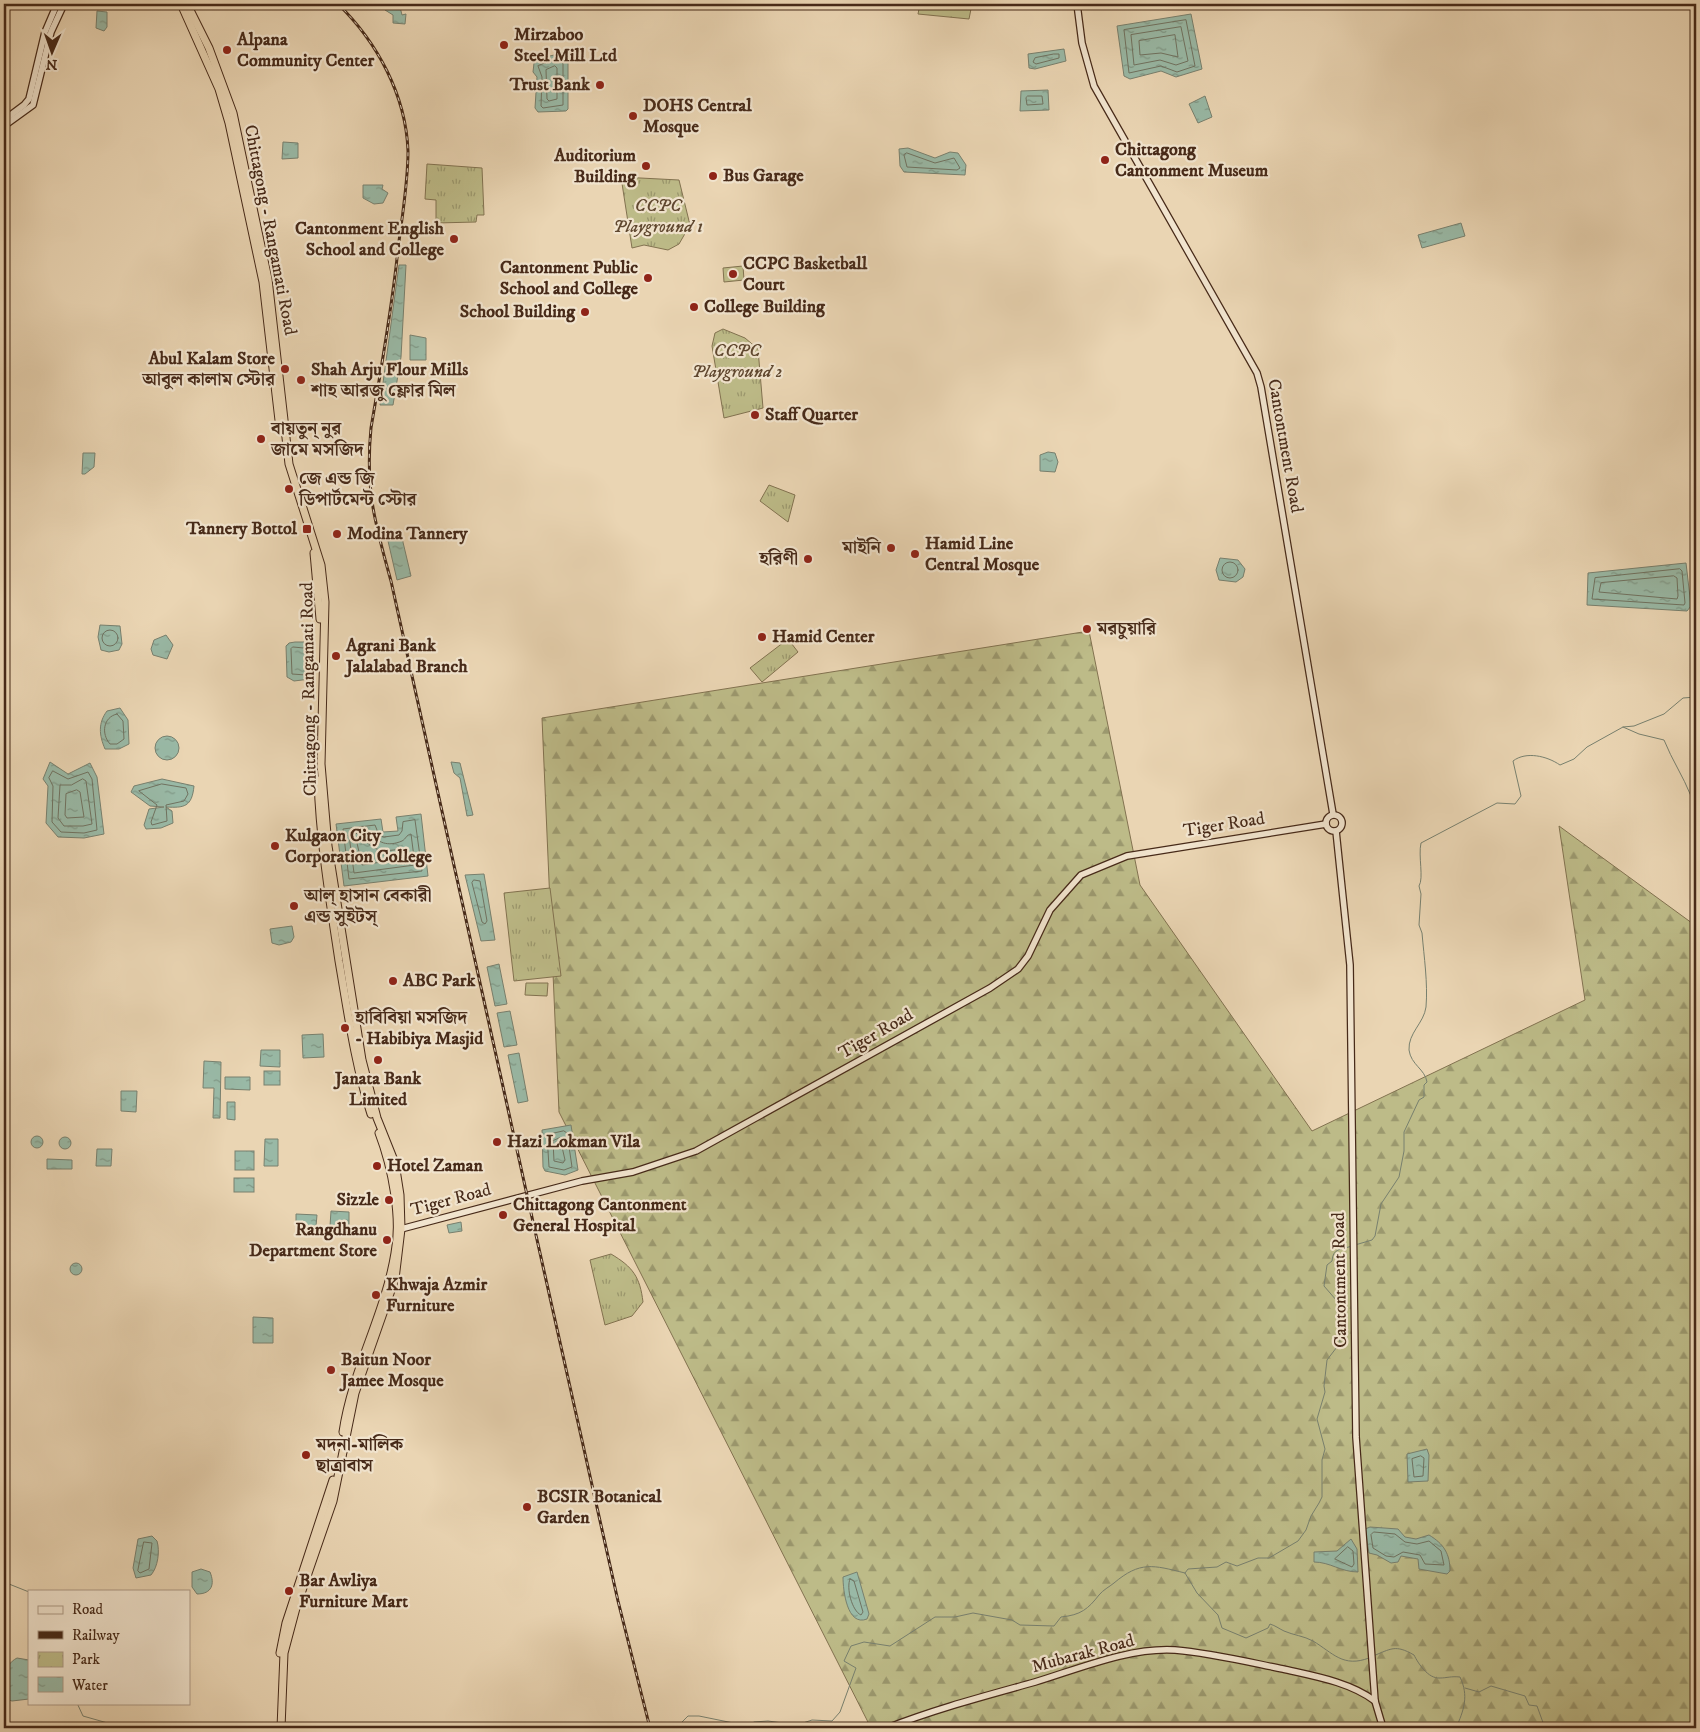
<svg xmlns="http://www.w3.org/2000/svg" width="1700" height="1732" font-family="'IM FELL DW Pica','Noto Serif Bengali',serif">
<defs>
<pattern id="forest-firs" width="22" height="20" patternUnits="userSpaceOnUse" patternTransform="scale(1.25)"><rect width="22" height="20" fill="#bdbb88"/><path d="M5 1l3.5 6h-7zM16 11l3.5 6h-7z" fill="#9b986e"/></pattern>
<pattern id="park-tufts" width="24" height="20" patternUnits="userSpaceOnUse" patternTransform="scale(1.25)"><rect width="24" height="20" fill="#bdbb88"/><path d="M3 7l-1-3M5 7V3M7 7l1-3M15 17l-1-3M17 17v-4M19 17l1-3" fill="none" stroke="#9b986e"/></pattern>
<pattern id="water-ripples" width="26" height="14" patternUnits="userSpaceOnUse" patternTransform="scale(1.25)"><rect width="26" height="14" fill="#99b9a6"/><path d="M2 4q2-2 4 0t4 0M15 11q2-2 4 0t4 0" fill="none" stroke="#7f9786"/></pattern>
</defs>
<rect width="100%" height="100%" fill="#ead5b3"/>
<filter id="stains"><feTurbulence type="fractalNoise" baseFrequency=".004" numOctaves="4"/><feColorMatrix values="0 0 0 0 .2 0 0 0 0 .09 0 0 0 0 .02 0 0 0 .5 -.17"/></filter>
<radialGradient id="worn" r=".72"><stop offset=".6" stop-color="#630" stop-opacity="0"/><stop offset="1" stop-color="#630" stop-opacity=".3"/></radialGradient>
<!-- green -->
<g fill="#bdbb88" stroke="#827250">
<polygon points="743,266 744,280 724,282 723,268"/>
<polygon points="526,983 548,983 547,996 525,995"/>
</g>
<!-- forest -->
<polygon fill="url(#forest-firs)" stroke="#827250" points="1089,631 1140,885 1312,1131 1585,1000 1559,826 1696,926 1696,1728 871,1728 559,1112 542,718"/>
<!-- park -->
<g fill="url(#park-tufts)" stroke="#827250">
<polygon points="920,4 972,4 969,19 918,14"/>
<polygon points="427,164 482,168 484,215 477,215 476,222 436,223 436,200 425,199"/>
<polygon points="621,177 679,180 690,225 679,244 668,250 644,245 632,248"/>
<polygon points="723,329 745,338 758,349 763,408 724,418 712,346 715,333"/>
<polygon points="769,485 795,495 788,522 760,501"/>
<polygon points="788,639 798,652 762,682 750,668"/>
<polygon points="550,888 561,976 514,981 504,893"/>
<path d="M611,1254C633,1267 640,1277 643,1302L632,1316L605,1325L590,1260Z"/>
</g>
<!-- water -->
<g fill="url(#water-ripples)" stroke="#78806e">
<polygon points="386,4 403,4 400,7 402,15 406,14 405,24 393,23 393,15 385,10 385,6 389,7"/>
<polygon points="97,11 107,12 107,27 104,31 96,28"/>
<polygon points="1191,14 1202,69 1176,77 1161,71 1130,79 1124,76 1117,26"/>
<polygon points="1064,49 1066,61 1035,69 1029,68 1028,54"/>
<polygon points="559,54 565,56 568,60 568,109 566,111 538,112 535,108 537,77 533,72 534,63 545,57"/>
<polygon points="1048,90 1049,110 1020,111 1021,91"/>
<polygon points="1205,96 1212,117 1198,123 1189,104"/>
<polygon points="283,142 298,143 298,158 282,159"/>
<polygon points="908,148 935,158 950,152 958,153 966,165 965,175 904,172 900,166 899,149"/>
<polygon points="363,185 383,185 382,189 388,193 383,203 374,204 363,198"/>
<polygon points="1461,223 1465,236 1422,248 1418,235"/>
<polygon points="399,265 406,265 401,357 393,405 380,405"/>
<polygon points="410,335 426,338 426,360 410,360"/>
<polygon points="1048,452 1055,453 1058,462 1055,472 1040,471 1040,455"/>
<polygon points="83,453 95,453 94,467 85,474 82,474"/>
<polygon points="402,538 411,576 397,580 388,541"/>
<polygon points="1220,558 1238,560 1245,569 1243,577 1236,582 1219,580 1216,570"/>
<polygon points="1686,563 1691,606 1687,611 1587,605 1588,573"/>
<polygon points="100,625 120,626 122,644 119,650 109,652 101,650 98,637"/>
<polygon points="166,635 173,645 167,659 153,655 151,649 154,640"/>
<path d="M295,642H304C313,649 315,669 310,679L294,681L287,677L286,646L289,643Z"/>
<path d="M120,708L128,720L129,744L119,749H105C99,735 98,723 107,711Z"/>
<circle cx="167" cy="748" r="12"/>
<polygon points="50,762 68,774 90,763 97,777 104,834 84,838 58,837 46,823 48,786 43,779"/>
<polygon points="451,762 460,763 473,815 467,816 460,778 454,773"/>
<path d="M162,779L194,786C192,807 184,808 166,807L172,811L173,823L161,828L146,829L144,825L149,809L164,807L150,806L131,792L134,786Z"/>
<polygon points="421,814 428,876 344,886 336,824 381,819 383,832 398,831 396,817"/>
<polygon points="484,874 495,940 481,941 465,875"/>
<polygon points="292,926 294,937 291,942 279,945 272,943 270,929"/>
<polygon points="499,964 507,1004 495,1006 487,967"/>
<polygon points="510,1011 517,1045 504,1047 497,1013"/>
<polygon points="323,1034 324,1057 303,1058 302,1035"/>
<polygon points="261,1050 280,1050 280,1067 260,1066"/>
<polygon points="519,1053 528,1101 518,1103 508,1055"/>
<polygon points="204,1061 221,1062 220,1118 213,1118 214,1088 203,1088"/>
<rect x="264" y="1071" width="16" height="14"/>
<polygon points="225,1077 250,1077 250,1090 225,1089"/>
<polygon points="121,1091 137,1091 136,1112 121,1111"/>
<polygon points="227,1102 235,1102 235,1120 227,1119"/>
<polygon points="571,1125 578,1170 565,1175 545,1171 543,1167 542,1130"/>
<circle cx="37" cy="1142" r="6"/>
<circle cx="65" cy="1143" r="6"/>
<polygon points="265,1139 278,1139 278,1166 264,1166"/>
<polygon points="97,1149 112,1149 111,1166 96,1166"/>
<rect x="235" y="1151" width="19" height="19"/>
<polygon points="47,1159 72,1160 72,1169 47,1169"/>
<rect x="234" y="1178" width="20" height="14"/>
<polygon points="331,1211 349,1212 349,1226 330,1226"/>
<polygon points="296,1214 317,1215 316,1226 296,1226"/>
<polygon points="461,1222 462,1231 449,1233 447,1225"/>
<circle cx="76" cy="1269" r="6"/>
<polygon points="253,1317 273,1318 273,1343 253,1343"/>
<polygon points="1427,1449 1429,1455 1428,1481 1408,1482 1407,1454"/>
<path d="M1370,1527L1398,1529L1405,1537L1416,1539L1429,1535C1444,1544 1450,1554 1450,1571L1447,1574L1419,1569L1418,1559L1401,1556L1398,1562L1391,1563L1377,1555L1369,1553L1365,1529Z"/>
<path d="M152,1536L157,1541C160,1551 158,1567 151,1575L136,1578L133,1568L138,1539Z"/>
<path d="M1351,1539L1357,1549L1358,1572C1341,1572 1330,1562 1314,1562V1552L1337,1551Z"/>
<path d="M201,1569L210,1572C215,1584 212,1594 197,1594L192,1587V1572Z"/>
<path d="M857,1572L869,1614L867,1619C847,1627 843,1590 843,1577Z"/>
<path d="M17,1658L29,1660V1699L12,1701L5,1699C1,1685 3,1665 17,1658Z"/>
</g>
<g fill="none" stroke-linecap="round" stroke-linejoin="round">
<!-- shore -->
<g stroke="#707260" stroke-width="1">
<polygon points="1186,20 1195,66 1177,72 1161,66 1129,73 1124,30"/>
<polygon points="1181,27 1188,61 1176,65 1160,60 1134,65 1131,35"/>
<polygon points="1175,35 1178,57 1161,53 1140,55 1139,41"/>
<polygon points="1054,54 1059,54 1059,58 1036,64 1033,62 1035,58"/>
<polygon points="556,59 563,61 563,105 543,108 541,106 542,77 538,66"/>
<polygon points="555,66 557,68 557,99 549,101 547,99 546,70"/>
<polygon points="1028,96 1042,96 1043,104 1027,105 1026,98"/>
<polygon points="907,153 935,163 954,158 960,168 957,170 907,167 904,155"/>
<circle cx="1230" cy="570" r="8"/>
<polygon points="1680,569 1682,571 1685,603 1684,605 1592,599 1595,578"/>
<polygon points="1674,576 1677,578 1678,596 1677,599 1599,592 1601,583"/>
<circle cx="110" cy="638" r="8"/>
<polygon points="293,647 304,648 307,662 306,675 292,674 291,649"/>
<path d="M117,714L123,721L124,739L117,744H110C101,734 103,717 117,714Z"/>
<polygon points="53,771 68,779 88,772 92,779 97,830 84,833 61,832 52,822 53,786 49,778"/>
<polygon points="83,779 86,781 92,824 83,826 64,826 58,818 60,785 71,785"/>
<polygon points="162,784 186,788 188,794 184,801 166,805 167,821 152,825 151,822 157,805 139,791"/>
<polygon points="77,790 80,792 84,817 67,818 65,815 66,794"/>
<polygon points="415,820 422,871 349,879 343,829 375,825 379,835 384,837 399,835 402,831 403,822"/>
<path d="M370,832C377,843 388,847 402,841C406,839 406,835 411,834L415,865L354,873L349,835Z"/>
<path d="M360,840H365C376,854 389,851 405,848L407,858L362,865L357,843Z"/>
<polygon points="474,880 480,881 487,921 485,924 482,922 472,883"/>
<polygon points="564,1131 567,1133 572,1167 564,1170 549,1167 547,1135"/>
<polygon points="560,1138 565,1160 563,1163 554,1161 553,1141"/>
<polygon points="1421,1456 1424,1458 1423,1476 1414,1477 1412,1459"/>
<polygon points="1374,1532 1395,1534 1405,1542 1417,1544 1429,1541 1441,1551 1444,1565 1425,1564 1420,1555 1403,1552 1394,1557 1386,1556 1373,1548 1371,1535"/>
<polygon points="144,1542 152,1543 149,1569 140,1573 138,1571"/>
<polygon points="1348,1547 1353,1551 1354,1564 1352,1567 1335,1559"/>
<path d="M850,1579L854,1581L863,1612L861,1615C852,1611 846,1588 850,1579Z"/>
</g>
<!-- stream -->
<g stroke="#78806e" stroke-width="1">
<polyline points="1623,727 1634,726 1664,714 1683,698 1696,697"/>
<path d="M1355,1245L1372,1240L1375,1236L1381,1204L1399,1177L1404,1151V1132L1419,1100L1424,1097V1085L1427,1082C1425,1069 1411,1065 1409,1050C1408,1033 1424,1023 1426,1007C1428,983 1424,957 1422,933L1419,925L1421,894L1419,886C1424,878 1418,856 1421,843L1497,803L1515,804L1521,796L1513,761C1526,751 1547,756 1560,765L1574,759L1587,747L1623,727L1639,734L1664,740C1672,760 1683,776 1691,796L1696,797"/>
<path d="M1185,1573L1188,1569L1217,1567L1226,1562L1237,1566L1258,1558H1269L1298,1541L1306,1530L1311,1516L1319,1503L1322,1497V1460L1325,1449L1317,1419L1325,1392L1324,1386L1327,1360L1340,1343L1337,1322V1301L1324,1286L1327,1265L1332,1261C1333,1248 1340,1250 1352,1246"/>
<polyline points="4,1582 29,1592"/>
<path d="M1373,1656C1391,1649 1395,1644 1414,1655C1418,1663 1428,1679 1440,1678C1447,1678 1451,1676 1460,1677C1469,1696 1464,1710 1456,1728"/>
<polyline points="1465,1688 1479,1692 1491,1686 1525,1696 1529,1705 1537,1706 1545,1728"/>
<polyline points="77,1703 83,1716 125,1728"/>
<path d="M668,1728L678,1726L688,1716H699L748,1726L754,1722L768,1721L797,1725L812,1720L832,1721L840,1712L856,1668L844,1661L851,1646L864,1642L890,1646L935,1617H955L973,1613L1012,1620L1020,1625L1054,1626L1061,1617C1081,1615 1088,1609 1099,1595C1103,1590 1109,1587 1114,1583C1140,1561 1153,1565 1185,1573L1197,1593L1218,1615L1222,1628L1246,1638L1268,1628L1270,1624C1276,1626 1278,1628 1284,1631C1293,1635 1304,1636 1313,1641C1333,1653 1343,1668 1369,1658"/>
</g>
<defs>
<g id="secondary">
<polyline points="1077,4 1082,43 1094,86 1257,373 1261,387 1333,814"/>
<polyline points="4,120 24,105 29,99 45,32 57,4"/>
<polyline points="4,126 33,105 51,32 64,4"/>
<circle cx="1334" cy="823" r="8"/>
<polyline points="1336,831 1350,965 1356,1437 1375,1701 1383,1728"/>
<polyline points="401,1229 582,1181 633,1172 696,1151 990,988 1018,969 1028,956 1050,910 1081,875 1127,856 1326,824"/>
<path d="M887,1728C935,1709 985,1696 1035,1682C1078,1669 1130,1647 1175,1650C1211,1653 1248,1662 1283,1669C1314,1676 1350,1682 1375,1701"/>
</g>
<g id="highway">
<polyline points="181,4 219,89 229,123 263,282 280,429"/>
<polyline points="187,4 209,48 233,113 268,279 289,464 321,565 325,602 321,764 328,846 362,1060 377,1118 395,1163 400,1195 401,1229 395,1279 355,1393 333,1501 296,1608 284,1653 281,1728"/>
<polyline points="314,553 320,619"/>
<path d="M318,780C320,841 330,901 339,961C348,1013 355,1065 371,1114"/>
<path d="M343,1432C352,1370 385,1315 395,1253C402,1218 392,1167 379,1133"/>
<polyline points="280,1653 286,1623 333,1480"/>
</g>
</defs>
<!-- secondary casing -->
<use href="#secondary" stroke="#472a19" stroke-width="8"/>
<!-- highway casing -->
<use href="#highway" stroke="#472a19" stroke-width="9"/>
<!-- secondary -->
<use href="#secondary" stroke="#f1e4ce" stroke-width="5.5"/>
<!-- highway -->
<use href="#highway" stroke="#ead5b3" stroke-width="7"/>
<defs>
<path id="rail" d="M338,4C377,42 406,95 408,151C408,183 402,217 398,249C392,309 381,369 371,428C365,489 375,524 391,581L527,1195L618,1601L650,1728"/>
</defs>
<!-- rail casing -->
<use href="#rail" stroke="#472a19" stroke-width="3"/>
<!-- rail -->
<use href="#rail" stroke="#f1e4ce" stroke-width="1" stroke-dasharray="4" stroke-linecap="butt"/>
</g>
<!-- markers -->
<g fill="#8f2418" stroke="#f1e4ce" stroke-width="2">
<circle cx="504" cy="45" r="5"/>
<circle cx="227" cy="50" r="5"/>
<circle cx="600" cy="85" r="5"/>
<circle cx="633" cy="116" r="5"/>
<circle cx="1105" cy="160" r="5"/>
<circle cx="646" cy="166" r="5"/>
<circle cx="713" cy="176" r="5"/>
<circle cx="454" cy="239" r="5"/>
<circle cx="733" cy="274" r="5"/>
<circle cx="648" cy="278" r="5"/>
<circle cx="694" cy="307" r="5"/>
<circle cx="585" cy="312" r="5"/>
<circle cx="285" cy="369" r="5"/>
<circle cx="301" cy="380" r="5"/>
<circle cx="755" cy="415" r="5"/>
<circle cx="261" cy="439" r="5"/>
<circle cx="289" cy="489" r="5"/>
<rect x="302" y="524" width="10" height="10" rx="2.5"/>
<circle cx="337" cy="534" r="5"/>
<circle cx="891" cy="548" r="5"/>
<circle cx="915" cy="554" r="5"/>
<circle cx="808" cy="559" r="5"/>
<circle cx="1087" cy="629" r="5"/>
<circle cx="762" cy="637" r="5"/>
<circle cx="336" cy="656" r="5"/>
<circle cx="275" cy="846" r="5"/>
<circle cx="294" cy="906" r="5"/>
<circle cx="393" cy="981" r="5"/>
<circle cx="345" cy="1028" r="5"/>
<circle cx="378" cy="1060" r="5"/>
<circle cx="497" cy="1142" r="5"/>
<circle cx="377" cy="1166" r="5"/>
<circle cx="389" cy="1200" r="5"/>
<circle cx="503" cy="1215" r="5"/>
<circle cx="387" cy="1240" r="5"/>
<circle cx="376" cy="1295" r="5"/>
<circle cx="331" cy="1370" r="5"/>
<circle cx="306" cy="1455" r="5"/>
<circle cx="527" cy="1507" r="5"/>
<circle cx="289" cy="1591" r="5"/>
</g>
<g text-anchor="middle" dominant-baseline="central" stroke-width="4.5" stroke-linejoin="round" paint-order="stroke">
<!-- poi labels -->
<g font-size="18" font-weight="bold" fill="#472a19" stroke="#f1e4ce" text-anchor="start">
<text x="514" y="35">Mirzaboo<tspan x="514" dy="21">Steel Mill Ltd</tspan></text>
<text x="237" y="40">Alpana<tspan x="237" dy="21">Community Center</tspan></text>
<text x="590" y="85" text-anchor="end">Trust Bank</text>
<text x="643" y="106">DOHS Central<tspan x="643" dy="21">Mosque</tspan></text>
<text x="1115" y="150">Chittagong<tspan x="1115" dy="21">Cantonment Museum</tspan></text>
<text x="636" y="156" text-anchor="end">Auditorium<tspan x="636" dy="21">Building</tspan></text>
<text x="723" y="176">Bus Garage</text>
<text x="444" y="229" text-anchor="end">Cantonment English<tspan x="444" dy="21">School and College</tspan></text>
<text x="743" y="264">CCPC Basketball<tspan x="743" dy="21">Court</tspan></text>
<text x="638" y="268" text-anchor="end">Cantonment Public<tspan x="638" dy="21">School and College</tspan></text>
<text x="704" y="307">College Building</text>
<text x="575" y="312" text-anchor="end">School Building</text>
<text x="275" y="359" text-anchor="end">Abul Kalam Store<tspan x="275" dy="21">আবুল কালাম স্টোর</tspan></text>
<text x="311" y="370">Shah Arju Flour Mills<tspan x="311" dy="21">শাহ আরজু ফ্লোর মিল</tspan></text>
<text x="765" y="415">Staff Quarter</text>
<text x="271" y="429">বায়তুন্ নুর<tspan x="271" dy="21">জামে মসজিদ</tspan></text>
<text x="299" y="479">জে এন্ড জি<tspan x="299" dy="21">ডিপার্টমেন্ট স্টোর</tspan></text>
<text x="297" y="529" text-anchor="end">Tannery Bottol</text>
<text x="347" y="534">Modina Tannery</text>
<text x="925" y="544">Hamid Line<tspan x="925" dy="21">Central Mosque</tspan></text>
<text x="881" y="548" text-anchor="end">মাইনি</text>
<text x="798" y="559" text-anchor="end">হরিণী</text>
<text x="1097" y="629">মরচুয়ারি</text>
<text x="772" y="637">Hamid Center</text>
<text x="346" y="646">Agrani Bank<tspan x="346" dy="21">Jalalabad Branch</tspan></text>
<text x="285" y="836">Kulgaon City<tspan x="285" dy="21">Corporation College</tspan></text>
<text x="304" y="896">আল্ হাসান বেকারী<tspan x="304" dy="21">এন্ড সুইটস্</tspan></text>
<text x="403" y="981">ABC Park</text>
<text x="355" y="1018">হাবিবিয়া মসজিদ<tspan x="355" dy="21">- Habibiya Masjid</tspan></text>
<text x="378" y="1079" text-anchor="middle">Janata Bank<tspan x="378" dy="21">Limited</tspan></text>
<text x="507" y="1142">Hazi Lokman Vila</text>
<text x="387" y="1166">Hotel Zaman</text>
<text x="379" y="1200" text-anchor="end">Sizzle</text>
<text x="513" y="1205">Chittagong Cantonment<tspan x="513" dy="21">General Hospital</tspan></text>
<text x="377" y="1230" text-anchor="end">Rangdhanu<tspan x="377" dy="21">Department Store</tspan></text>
<text x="386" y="1285">Khwaja Azmir<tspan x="386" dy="21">Furniture</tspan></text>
<text x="341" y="1360">Baitun Noor<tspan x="341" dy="21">Jamee Mosque</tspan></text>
<text x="316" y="1445">মদনা-মালিক<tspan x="316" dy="21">ছাত্রাবাস</tspan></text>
<text x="537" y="1497">BCSIR Botanical<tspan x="537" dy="21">Garden</tspan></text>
<text x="299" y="1581">Bar Awliya<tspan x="299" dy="21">Furniture Mart</tspan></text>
</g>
<!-- park labels -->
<g font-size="18" font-style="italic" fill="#5f472f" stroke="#f1e4ce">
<text x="658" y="206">CCPC<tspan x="658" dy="21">Playground 1</tspan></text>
<text x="737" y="351">CCPC<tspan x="737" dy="21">Playground 2</tspan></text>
</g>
<!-- street labels -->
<g font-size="18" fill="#472a19" stroke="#f1e4ce">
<text transform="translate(270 230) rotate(79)">Chittagong - Rangamati Road</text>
<text transform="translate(1285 446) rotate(80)">Cantontment Road</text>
<text transform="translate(309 689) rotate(-91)">Chittagong - Rangamati Road</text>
<text transform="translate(1224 825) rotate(-9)">Tiger Road</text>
<text transform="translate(876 1034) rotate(-30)">Tiger Road</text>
<text transform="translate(451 1200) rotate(-15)">Tiger Road</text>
<text transform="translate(1340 1280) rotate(-91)">Cantontment Road</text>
<text transform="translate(1083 1654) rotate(-15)">Mubarak Road</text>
</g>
</g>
<!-- margin -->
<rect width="1700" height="1732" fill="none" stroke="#ead5b3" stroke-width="20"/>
<rect x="5" y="5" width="1690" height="1722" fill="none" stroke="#472a19" stroke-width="2.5"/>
<rect x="10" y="10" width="1680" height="1712" fill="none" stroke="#472a19"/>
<!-- legend -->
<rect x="28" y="1590" width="162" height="115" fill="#f1e4ce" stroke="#ad9a86"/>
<rect x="38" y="1606" width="25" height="8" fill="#f1e4ce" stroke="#ad9a86"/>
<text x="72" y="1614" font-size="15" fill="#472a19">Road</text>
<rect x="38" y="1631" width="25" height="8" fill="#472a19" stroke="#ad9a86"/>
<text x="72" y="1640" font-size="15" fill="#472a19">Railway</text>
<rect x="38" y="1652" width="25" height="15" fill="url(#park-tufts)" stroke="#ad9a86"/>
<text x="72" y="1664" font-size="15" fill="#472a19">Park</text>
<rect x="38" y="1677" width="25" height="15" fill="url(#water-ripples)" stroke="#ad9a86"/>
<text x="72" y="1690" font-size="15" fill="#472a19">Water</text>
<!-- north arrow -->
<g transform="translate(52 52) rotate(182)" stroke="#f1e4ce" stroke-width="4" paint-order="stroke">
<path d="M0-4L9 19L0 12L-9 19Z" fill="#472a19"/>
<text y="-8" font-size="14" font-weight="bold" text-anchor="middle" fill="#472a19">N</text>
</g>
<rect width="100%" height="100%" filter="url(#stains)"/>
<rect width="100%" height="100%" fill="url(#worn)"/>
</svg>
